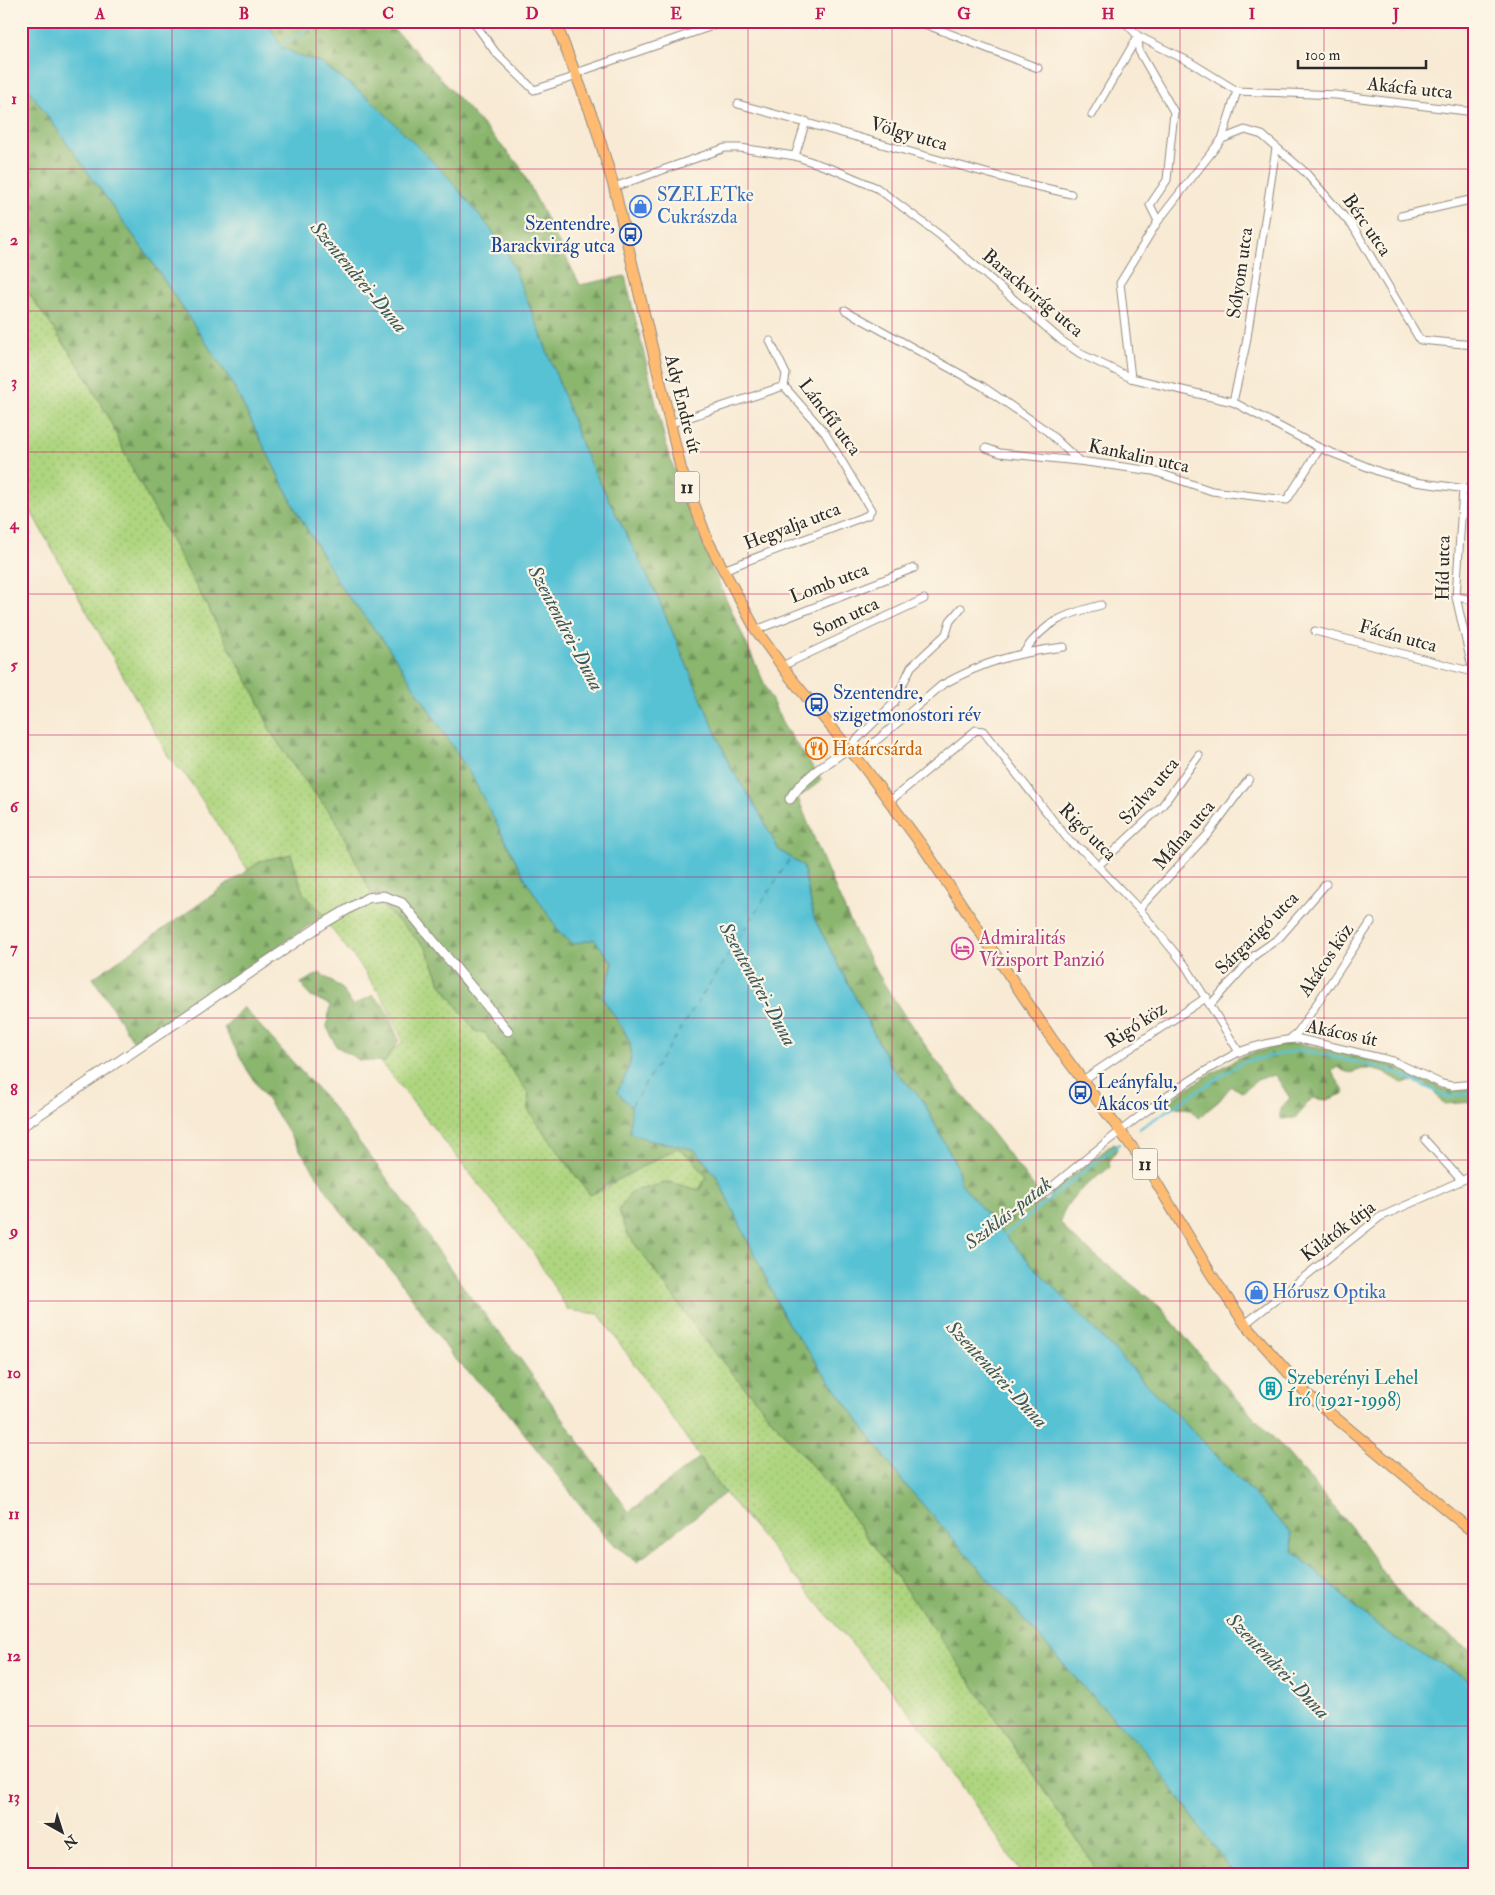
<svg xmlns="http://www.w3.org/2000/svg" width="1495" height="1895" font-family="'IM FELL Double Pica',serif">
<defs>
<pattern id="grass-dots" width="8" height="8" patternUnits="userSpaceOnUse" patternTransform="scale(1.25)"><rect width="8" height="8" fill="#aed57f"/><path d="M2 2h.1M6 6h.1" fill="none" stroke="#96b76e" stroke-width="1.8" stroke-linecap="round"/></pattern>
<pattern id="forest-firs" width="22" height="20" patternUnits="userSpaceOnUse" patternTransform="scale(1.25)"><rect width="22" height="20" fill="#8ab66e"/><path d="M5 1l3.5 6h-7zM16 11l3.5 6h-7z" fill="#71945b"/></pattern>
</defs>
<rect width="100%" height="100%" fill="#fcf5e5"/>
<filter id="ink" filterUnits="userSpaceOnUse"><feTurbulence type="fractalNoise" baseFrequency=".02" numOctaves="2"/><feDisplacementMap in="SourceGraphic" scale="10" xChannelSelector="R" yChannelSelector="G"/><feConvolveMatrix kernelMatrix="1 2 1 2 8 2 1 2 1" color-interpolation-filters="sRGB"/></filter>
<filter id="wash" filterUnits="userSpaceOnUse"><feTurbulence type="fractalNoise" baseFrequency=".0096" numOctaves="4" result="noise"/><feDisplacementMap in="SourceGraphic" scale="20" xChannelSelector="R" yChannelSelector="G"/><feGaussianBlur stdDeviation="1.12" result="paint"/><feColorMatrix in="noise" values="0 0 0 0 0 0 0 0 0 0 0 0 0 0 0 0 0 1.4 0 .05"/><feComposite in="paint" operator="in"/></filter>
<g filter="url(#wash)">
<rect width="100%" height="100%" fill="#f8ead4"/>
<!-- grass -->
<polygon fill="url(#grass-dots)" stroke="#6c8055" points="21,282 78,364 107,414 130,465 257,698 271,732 295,768 336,820 373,897 426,948 441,984 476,1032 484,1032 529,1094 528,1110 590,1195 607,1188 624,1175 677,1148 693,1159 707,1177 699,1190 669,1182 627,1233 710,1347 831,1488 896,1576 947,1647 1100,1874 1022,1874 925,1731 725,1493 599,1314 568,1310 533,1252 380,1061 403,1041 385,1002 360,965 303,893 291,854 261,861 248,870 187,777 170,759 21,494"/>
<!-- forest -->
<g fill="url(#forest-firs)" stroke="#5a704c">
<path d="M267,21H385L412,47L519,165L580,285L625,276L668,453L714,572L783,725L822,780L798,798C824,863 849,928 886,987C934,1064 993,1132 1047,1205L1052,1192L1114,1143L1117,1149L1109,1162L1110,1167C1090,1183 1066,1196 1060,1222L1071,1236L1160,1307L1227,1388L1282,1447L1351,1527L1391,1583L1419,1615L1474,1653V1686C1450,1665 1419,1655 1392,1636C1357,1611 1325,1579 1293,1551L1291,1533L1033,1266L991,1220L960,1183L957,1167L922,1099L892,1068L814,918L803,866L779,850L755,805L731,768L654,589L584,451L540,332L449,178L370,99L321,63L302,57L281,47Z"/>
<path d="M21,79L146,253L230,379L297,512L341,587L387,645L471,774L527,882L560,933L573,944L594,938L613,963L610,979L604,992C619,1039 648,1037 617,1092L631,1106L651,1141L673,1144L695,1150L716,1175L787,1322L903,1482L1080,1683L1145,1751L1234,1874H1100L947,1647L896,1576L831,1488L710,1347L627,1233L619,1211L630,1192L669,1182L699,1190L707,1177L693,1159L677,1148L590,1195L528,1110L529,1094L484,1032H476L441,984L426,948L373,897L336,820L295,768L271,732L257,698L130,465L107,414L78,364L21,282Z"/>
<polygon points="291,854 303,893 325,915 134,1042 93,978 261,861"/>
<polygon points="320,973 341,988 353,1006 373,995 384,1006 399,1040 385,1062 359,1060 336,1046 327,1027 330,1005 309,995 301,983"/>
<polygon points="243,1007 327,1100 401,1197 466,1291 521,1360 629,1512 699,1458 725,1493 637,1562 607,1539 502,1405 453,1357 399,1279 341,1212 248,1071 224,1028"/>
<path d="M1286,1044H1301L1337,1051L1401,1068L1444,1089L1474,1088V1102L1444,1104C1429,1085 1427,1078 1402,1083C1392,1076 1380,1070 1368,1069C1353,1068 1356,1079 1337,1067L1332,1072L1345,1093L1327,1100L1312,1098L1295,1118L1280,1119V1109L1290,1098L1275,1075L1260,1078L1242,1092L1231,1086L1219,1101L1198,1118L1190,1109L1164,1105L1189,1087L1242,1056Z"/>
</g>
<!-- water -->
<path fill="#59c2d5" stroke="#427680" d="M21,21H267L281,47L302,57L321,63L370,99L449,178L505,247L540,332L584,451L654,589L731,768L755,805L779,850L803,866L814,918L892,1068L922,1099L957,1167L961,1183L991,1220L1033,1266L1291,1533L1293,1551C1325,1579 1357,1611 1392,1636C1419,1654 1450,1665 1474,1686V1874H1234L1145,1751L1080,1683L903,1482L787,1322L716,1175L695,1150L673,1144L651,1141L630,1133L631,1107L617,1092C644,1045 629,1040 603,999L613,963L594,939L573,944L560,933L527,882L471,775L387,645L341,587L297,512L230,379L146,253L21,79Z"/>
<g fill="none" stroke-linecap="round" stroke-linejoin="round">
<!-- stream -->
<g stroke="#59c2d5" stroke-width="2.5">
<polyline points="278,47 297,37 317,21"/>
<polyline points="1139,1129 1243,1062 1301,1050 1390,1070 1448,1097 1474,1093"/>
<polyline points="1003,1236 1119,1144"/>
</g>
<!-- ferry -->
<polyline stroke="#39585e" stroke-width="1" stroke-dasharray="6 5" stroke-linecap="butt" points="631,1106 791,857"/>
</g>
</g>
<g filter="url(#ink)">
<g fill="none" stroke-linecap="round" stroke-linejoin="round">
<defs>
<g id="minor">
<polyline points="473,21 496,53 534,90 571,78 576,73 727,21"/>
<polyline points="917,21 1038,68"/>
<polyline points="1124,21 1138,36 1190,62 1237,91 1336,95 1474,112"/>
<polyline points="1138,36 1139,51 1174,112 1167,180 1150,205 1158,221"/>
<polyline points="738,104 1015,181 1071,194"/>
<polyline points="1092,115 1138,36"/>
<polyline points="1222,139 1237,91"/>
<polyline points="795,156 806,121"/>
<polyline points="614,187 725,148 740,148 795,156 835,170 877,188 941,236 1062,341 1081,354 1131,378 1233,402 1320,448 1380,472 1415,482 1474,490"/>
<polyline points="1401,216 1474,199"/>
<polyline points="845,310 982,386 1047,431 1079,461 1153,471 1212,491 1287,500 1320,448"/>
<polyline points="770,341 786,374 784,386"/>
<polyline points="1131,378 1120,283 1158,221 1222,139 1245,130 1262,135 1305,172 1354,228 1420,340 1474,345"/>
<polyline points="1233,402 1246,344 1276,148"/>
<polyline points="669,424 784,386"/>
<polyline points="986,448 1000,453 1078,461"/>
<polyline points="1463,489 1456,597 1474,676"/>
<polyline points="723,570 868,515 871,510 825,433 784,386"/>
<polyline points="1456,597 1474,600"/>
<polyline points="756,630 914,568"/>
<polyline points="1315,631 1473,672"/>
<path d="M1024,652C1045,621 1066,614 1101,605"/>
<polyline points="782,666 924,599"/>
<polyline points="848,748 894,703 911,667 946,634 950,621 961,608"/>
<path d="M856,758L942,685C985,661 1016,653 1064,647"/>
<polyline points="890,801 976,730 983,731 1070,842 1086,853 1098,866 1139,909 1185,965 1239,1052"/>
<polyline points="1098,866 1162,806 1199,755"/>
<polyline points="1139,909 1208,834 1249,779"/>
<polyline points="1211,1004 1255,955 1279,938 1326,884"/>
<polyline points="1290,1039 1298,1032 1371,922"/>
<polyline points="1083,1080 1207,997"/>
<polyline points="1425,1140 1461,1180"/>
<path d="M1037,1199C1100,1147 1165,1091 1237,1053C1252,1046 1284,1039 1300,1039L1393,1061L1442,1084L1452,1086L1474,1084"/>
<polyline points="1245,1324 1380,1217 1474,1175"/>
</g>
<g id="tertiary">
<path d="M790,799C800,781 831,760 848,748"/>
<polyline points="21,1127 323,924 367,898 383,896 402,903 508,1031"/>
</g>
<polyline id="primary" points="555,21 595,124 614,187 681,469 708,541 756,630 790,677 864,767 923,847 1052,1039 1149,1170 1211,1274 1245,1324 1307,1394 1474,1533"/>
</defs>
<!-- minor casing -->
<use href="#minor" stroke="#928a80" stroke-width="9"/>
<!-- tertiary casing -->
<use href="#tertiary" stroke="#928a80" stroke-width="11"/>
<!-- primary casing -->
<use href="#primary" stroke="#928a80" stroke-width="12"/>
<!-- minor -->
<use href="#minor" stroke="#fff" stroke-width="7"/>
<!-- tertiary -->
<use href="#tertiary" stroke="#fff" stroke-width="9"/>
<!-- primary -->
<use href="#primary" stroke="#febb71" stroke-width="10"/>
</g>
</g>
<!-- grid -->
<path fill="none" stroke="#c2185b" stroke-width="1" stroke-opacity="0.55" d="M172,21V1874M316,21V1874M460,21V1874M604,21V1874M748,21V1874M892,21V1874M1036,21V1874M1180,21V1874M1324,21V1874M21,169H1474M21,311H1474M21,452H1474M21,594H1474M21,735H1474M21,877H1474M21,1018H1474M21,1160H1474M21,1301H1474M21,1443H1474M21,1584H1474M21,1726H1474"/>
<!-- icons -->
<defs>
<symbol id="shop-ring" viewBox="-11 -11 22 22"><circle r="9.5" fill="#fcf5e5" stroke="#3f7fe0" stroke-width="1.5"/><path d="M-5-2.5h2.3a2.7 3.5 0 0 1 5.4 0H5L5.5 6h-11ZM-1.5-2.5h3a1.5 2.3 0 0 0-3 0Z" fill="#3f7fe0"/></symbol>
<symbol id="bus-ring" viewBox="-11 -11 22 22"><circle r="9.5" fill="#fcf5e5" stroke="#1a4fb4" stroke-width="1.5"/><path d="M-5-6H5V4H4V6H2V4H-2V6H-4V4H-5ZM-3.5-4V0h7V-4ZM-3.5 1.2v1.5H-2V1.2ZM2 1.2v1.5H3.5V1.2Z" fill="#1a4fb4"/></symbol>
<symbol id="restaurant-ring" viewBox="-11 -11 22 22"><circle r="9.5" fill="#fcf5e5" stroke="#e8710a" stroke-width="1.5"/><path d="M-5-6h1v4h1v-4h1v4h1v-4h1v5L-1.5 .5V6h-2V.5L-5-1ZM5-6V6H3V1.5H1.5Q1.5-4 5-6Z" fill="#e8710a"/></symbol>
<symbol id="hotel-ring" viewBox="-11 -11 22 22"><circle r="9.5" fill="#fcf5e5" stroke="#d1479c" stroke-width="1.5"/><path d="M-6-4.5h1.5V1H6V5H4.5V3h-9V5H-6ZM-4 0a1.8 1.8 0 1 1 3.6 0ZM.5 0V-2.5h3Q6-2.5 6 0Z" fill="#d1479c"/></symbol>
<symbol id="building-ring" viewBox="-11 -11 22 22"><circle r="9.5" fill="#fcf5e5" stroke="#0f9aa8" stroke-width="1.5"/><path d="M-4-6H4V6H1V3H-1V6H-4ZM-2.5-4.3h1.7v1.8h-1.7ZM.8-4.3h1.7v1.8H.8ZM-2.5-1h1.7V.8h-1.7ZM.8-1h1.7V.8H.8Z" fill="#0f9aa8"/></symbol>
</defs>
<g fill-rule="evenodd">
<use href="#shop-ring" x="628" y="194" width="25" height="25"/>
<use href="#bus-ring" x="618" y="222" width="25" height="25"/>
<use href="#bus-ring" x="804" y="692" width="25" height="25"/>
<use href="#restaurant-ring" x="804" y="736" width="25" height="25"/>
<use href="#hotel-ring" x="950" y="936" width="25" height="25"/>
<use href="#bus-ring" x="1068" y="1080" width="25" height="25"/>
<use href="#shop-ring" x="1244" y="1280" width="25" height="25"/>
<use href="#building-ring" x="1258" y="1376" width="25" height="25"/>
</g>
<g text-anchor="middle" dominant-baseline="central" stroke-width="4.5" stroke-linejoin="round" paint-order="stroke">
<!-- shield labels -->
<g fill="#fcf5e5" stroke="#6a6863" stroke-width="1">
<rect x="674.5" y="471.5" width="25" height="31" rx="4"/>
<rect x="1132.5" y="1148.5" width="25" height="31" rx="4"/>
</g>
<g font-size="18" font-weight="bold" fill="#2b2b2b">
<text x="687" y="487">11</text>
<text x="1145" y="1164">11</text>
</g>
<!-- street labels -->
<g font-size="19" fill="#2b2b2b" stroke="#fcf5e5">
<text transform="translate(1410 88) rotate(6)">Akácfa utca</text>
<text transform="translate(909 134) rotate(16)">Völgy utca</text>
<text transform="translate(1367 225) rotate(55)">Bérc utca</text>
<text transform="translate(1240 273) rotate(-82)">Sólyom utca</text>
<text transform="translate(1033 293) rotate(40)">Barackvirág utca</text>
<text transform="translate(683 404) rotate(76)">Ady Endre út</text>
<text transform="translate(830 417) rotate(53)">Láncfű utca</text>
<text transform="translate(1139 456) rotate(12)">Kankalin utca</text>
<text transform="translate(792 526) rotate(-21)">Hegyalja utca</text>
<text transform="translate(1443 568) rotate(-89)">Híd utca</text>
<text transform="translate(829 583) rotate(-21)">Lomb utca</text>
<text transform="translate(846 617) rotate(-25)">Som utca</text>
<text transform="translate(1398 636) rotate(15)">Fácán utca</text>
<text transform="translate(1149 791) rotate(-50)">Szilva utca</text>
<text transform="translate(1088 832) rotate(45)">Rigó utca</text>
<text transform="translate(1184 835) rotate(-50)">Málna utca</text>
<text transform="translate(1257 933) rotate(-45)">Sárgarigó utca</text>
<text transform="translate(1326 960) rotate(-56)">Akácos köz</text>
<text transform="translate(1136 1025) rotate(-33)">Rigó köz</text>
<text transform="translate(1342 1033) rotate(12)">Akácos út</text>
<text transform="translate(1338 1231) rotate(-37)">Kilátók útja</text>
</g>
<!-- shop labels -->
<g font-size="19" fill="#366cbe" stroke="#fcf5e5" text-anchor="start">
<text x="657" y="195">SZELETke<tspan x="657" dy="22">Cukrászda</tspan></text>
<text x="1272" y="1292">Hórusz Optika</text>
</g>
<!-- transit labels -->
<g font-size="19" fill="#164399" stroke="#fcf5e5" text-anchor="start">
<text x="615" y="224" text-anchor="end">Szentendre,<tspan x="615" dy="22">Barackvirág utca</tspan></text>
<text x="833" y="693">Szentendre,<tspan x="833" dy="22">szigetmonostori rév</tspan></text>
<text x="1097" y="1082">Leányfalu,<tspan x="1097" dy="22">Akácos út</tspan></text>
</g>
<!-- food labels -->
<g font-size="19" fill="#c56008" stroke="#fcf5e5" text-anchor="start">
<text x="832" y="749">Határcsárda</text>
</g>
<!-- hotel labels -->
<g font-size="19" fill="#b23c85" stroke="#fcf5e5" text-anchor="start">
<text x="979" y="938">Admiralitás<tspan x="979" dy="22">Vízisport Panzió</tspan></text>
</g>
<!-- culture labels -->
<g font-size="19" fill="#0d838f" stroke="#fcf5e5" text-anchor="start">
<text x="1287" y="1378">Szeberényi Lehel<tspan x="1287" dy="22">Író (1921-1998)</tspan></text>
</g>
<!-- water labels -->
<g font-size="20" font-style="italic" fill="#39585e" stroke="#fcf5e5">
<text transform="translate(359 277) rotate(50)">Szentendrei-Duna</text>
<text transform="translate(566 628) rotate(62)">Szentendrei-Duna</text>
<text transform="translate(758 984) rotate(61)">Szentendrei-Duna</text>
<text transform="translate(1008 1213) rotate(-38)">Sziklás-patak</text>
<text transform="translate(997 1374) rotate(47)">Szentendrei-Duna</text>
<text transform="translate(1278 1666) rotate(46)">Szentendrei-Duna</text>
</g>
</g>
<!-- margin -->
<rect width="1495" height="1895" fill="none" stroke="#fcf5e5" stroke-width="55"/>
<!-- north arrow -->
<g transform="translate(62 1832) rotate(141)" stroke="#fcf5e5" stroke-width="4" paint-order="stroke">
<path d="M0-4L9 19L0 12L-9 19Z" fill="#2b2b2b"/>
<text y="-8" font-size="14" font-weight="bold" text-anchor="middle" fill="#2b2b2b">N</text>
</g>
<!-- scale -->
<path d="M1298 60v8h128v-8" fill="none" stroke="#2b2b2b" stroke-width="2.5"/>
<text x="1305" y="60" font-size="15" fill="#2b2b2b" stroke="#fcf5e5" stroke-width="4" paint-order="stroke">100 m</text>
<rect x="28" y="28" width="1440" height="1840" fill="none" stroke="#c2185b" stroke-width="2"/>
<g font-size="16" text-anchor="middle" font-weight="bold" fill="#c2185b">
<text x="100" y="19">A</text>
<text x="244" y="19">B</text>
<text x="388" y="19">C</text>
<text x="532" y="19">D</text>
<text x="676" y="19">E</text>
<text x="820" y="19">F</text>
<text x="964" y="19">G</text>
<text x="1108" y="19">H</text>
<text x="1252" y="19">I</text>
<text x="1396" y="19">J</text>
<text x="14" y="104">1</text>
<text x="14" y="245">2</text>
<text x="14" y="387">3</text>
<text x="14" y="529">4</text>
<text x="14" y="670">5</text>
<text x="14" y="812">6</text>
<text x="14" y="953">7</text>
<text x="14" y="1095">8</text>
<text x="14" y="1236">9</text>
<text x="14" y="1378">10</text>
<text x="14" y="1519">11</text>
<text x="14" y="1661">12</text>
<text x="14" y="1802">13</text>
</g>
</svg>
